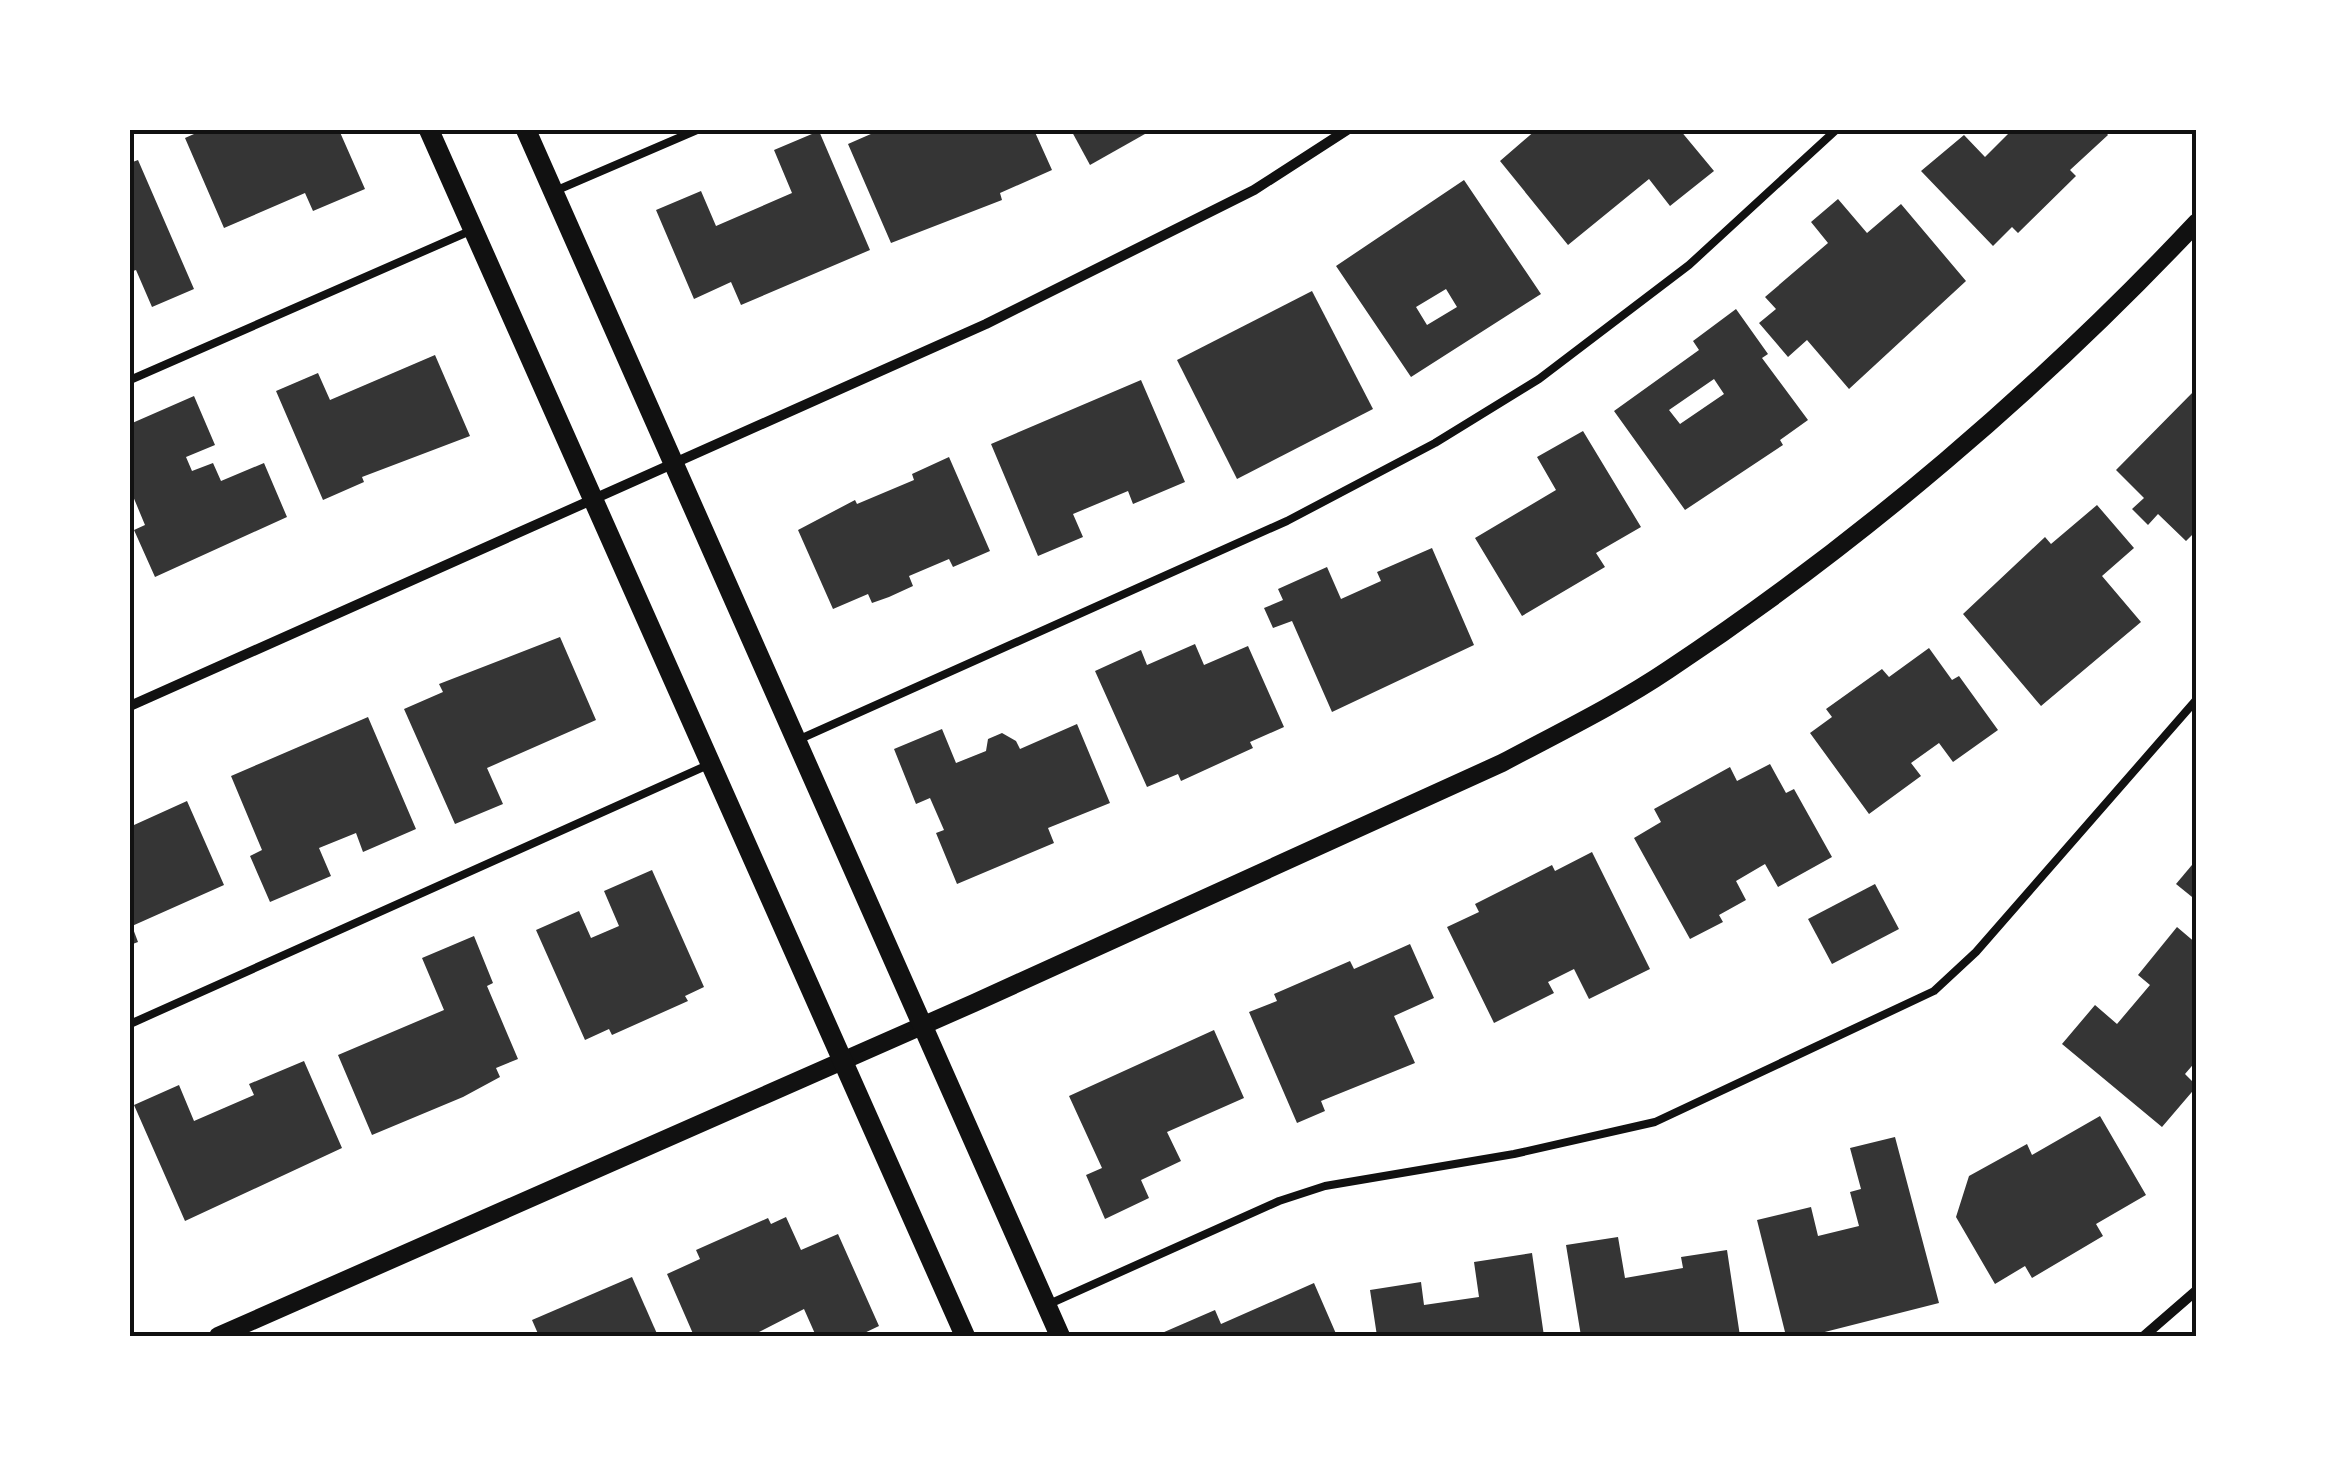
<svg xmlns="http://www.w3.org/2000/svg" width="2327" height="1466" font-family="Overpass,sans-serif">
<rect width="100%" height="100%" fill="#fff"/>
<!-- building -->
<g fill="#353535" fill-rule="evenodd">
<polygon points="203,130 339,130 365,189 313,211 305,193 224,228 185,138"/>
<polygon points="880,130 1034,130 1052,170 1000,193 1002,200 891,243 848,144"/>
<polygon points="1071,130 1152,130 1090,165"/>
<polygon points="1536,130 1680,130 1714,171 1670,206 1649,179 1568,245 1500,161"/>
<polygon points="2012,130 2104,130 2108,135 2070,170 2076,176 2018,233 2012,227 1993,246 1921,171 1964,135 1985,157"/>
<polygon points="819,131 870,250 741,305 731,282 694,299 656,210 701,191 716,226 792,193 774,150"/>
<polygon points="138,160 194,289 152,307 136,270 130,272 130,163"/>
<path d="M1464,180L1541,294L1411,377L1336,266ZM1446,289L1457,307L1427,325L1416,307Z"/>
<polygon points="1838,199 1867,233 1901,204 1966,281 1849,389 1807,340 1788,357 1759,323 1776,309 1765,297 1828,243 1811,222"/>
<polygon points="1312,291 1373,409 1237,479 1177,360"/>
<path d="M1736,309L1768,354L1762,358L1808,420L1780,440L1783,445L1685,510L1614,411L1699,350L1693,341ZM1714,379L1724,394L1680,424L1669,410Z"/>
<polygon points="435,355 470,436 362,477 364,482 323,500 276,391 318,373 330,400"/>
<polygon points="1141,380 1185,482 1133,504 1128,491 1073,514 1083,537 1038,556 991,444"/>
<polygon points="2197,388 2197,530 2186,541 2158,514 2148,525 2132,509 2144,498 2116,470"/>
<polygon points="194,396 215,445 186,457 192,471 213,463 221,481 264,463 287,517 155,577 134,530 145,525 130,489 130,424"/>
<polygon points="1583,431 1641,527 1596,553 1605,567 1522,616 1475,538 1556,490 1537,457"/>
<polygon points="949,457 990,551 953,567 949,559 909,576 913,586 889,597 872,603 868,594 833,609 798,530 855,500 857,504 914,480 912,474"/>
<polygon points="2097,505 2134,548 2102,576 2141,622 2041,706 1963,614 2045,537 2051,544"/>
<polygon points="1432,548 1474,645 1332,712 1292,621 1273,628 1264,608 1283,600 1278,589 1327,567 1341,599 1381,581 1377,572"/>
<polygon points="560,637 596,720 487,768 503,804 455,824 404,709 443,692 439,684"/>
<polygon points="1195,644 1204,665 1248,646 1284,727 1250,742 1253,748 1181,781 1178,774 1147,787 1095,671 1141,650 1147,665"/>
<polygon points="1929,648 1952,680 1959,676 1998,730 1953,762 1939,743 1911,763 1921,776 1869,814 1810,733 1832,717 1826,709 1882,669 1889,677"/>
<polygon points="368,717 416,829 363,852 356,833 319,848 331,876 270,902 250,856 262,850 231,776"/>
<polygon points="1077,724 1110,803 1048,828 1054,843 957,884 936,833 944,830 930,798 916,804 894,749 942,729 956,763 986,751 988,739 1002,733 1016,741 1020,749"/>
<polygon points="1770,764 1786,793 1794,789 1832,857 1778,887 1765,864 1736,881 1746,900 1719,915 1723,922 1690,939 1634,838 1661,822 1654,809 1730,767 1737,781"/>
<polygon points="187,801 224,885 132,926 138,942 130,945 130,815 134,825"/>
<polygon points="1592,852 1650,969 1589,999 1574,969 1548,982 1554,993 1494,1023 1447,927 1479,912 1475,904 1552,865 1555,871"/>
<polygon points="2197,859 2197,901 2176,884"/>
<polygon points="652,870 704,987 685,996 688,1001 612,1035 609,1029 585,1040 536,930 579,911 591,938 619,926 604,891"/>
<polygon points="1875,884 1899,929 1832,964 1808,919"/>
<polygon points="2177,927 2197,944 2197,1060 2185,1074 2197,1086 2162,1127 2062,1044 2095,1005 2117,1024 2150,985 2138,975"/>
<polygon points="474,936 493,983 487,986 518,1059 496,1068 500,1077 463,1097 372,1135 338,1055 444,1010 422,958"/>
<polygon points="1410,944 1434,998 1394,1016 1415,1063 1321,1101 1325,1111 1297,1123 1249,1012 1277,1001 1274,994 1350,961 1354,969"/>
<polygon points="1214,1030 1244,1098 1167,1132 1181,1161 1141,1180 1149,1198 1105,1219 1086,1175 1102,1168 1069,1096"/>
<polygon points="304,1061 342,1148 185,1221 134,1105 179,1085 194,1121 254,1095 249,1084"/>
<polygon points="2100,1116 2146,1195 2096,1224 2103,1236 2032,1278 2025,1266 1995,1284 1956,1217 1969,1176 2027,1144 2032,1155"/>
<polygon points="1895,1137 1939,1303 1809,1336 1786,1336 1757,1220 1811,1207 1818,1236 1859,1226 1850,1192 1861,1189 1850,1148"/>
<polygon points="786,1217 801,1250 838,1234 879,1326 858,1336 816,1336 804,1309 751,1336 694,1336 667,1274 700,1259 696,1250 768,1218 771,1224"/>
<polygon points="1618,1237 1625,1278 1683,1268 1681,1257 1727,1250 1740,1336 1581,1336 1566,1245"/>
<polygon points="1532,1253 1544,1336 1377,1336 1370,1290 1421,1282 1424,1305 1479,1297 1474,1262"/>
<polygon points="632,1277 658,1336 539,1336 532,1320"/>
<polygon points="1314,1283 1337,1336 1155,1336 1215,1310 1221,1324"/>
</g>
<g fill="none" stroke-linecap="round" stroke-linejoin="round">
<!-- service -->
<g stroke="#111" stroke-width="8">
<polyline points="555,191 697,130"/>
<polyline points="130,380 470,231"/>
<polyline points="800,739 1287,521 1435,443 1539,379 1689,265 1836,130"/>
<polyline points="130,1024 710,764"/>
<polyline points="1047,1305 1279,1201 1325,1186 1514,1154 1655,1122 1934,991 1976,952 2197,699"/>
</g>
<!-- minor -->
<g stroke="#111" stroke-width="10">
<polyline points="130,706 986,324 1254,190 1347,130"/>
<polyline points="2144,1336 2197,1290"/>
</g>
<!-- tertiary -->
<path stroke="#111" stroke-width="18" d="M218,1336L974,1003L1502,763C1558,733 1616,705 1668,670C1858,544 2041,388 2197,222"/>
<!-- secondary -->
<g stroke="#111" stroke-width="20">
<polyline points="429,130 965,1336"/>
<polyline points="526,130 1060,1336"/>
</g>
</g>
<!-- border -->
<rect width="2327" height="1466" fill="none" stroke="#ffffff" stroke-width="265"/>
<rect x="132" y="132" width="2062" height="1202" fill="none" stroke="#111" stroke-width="4"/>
</svg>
